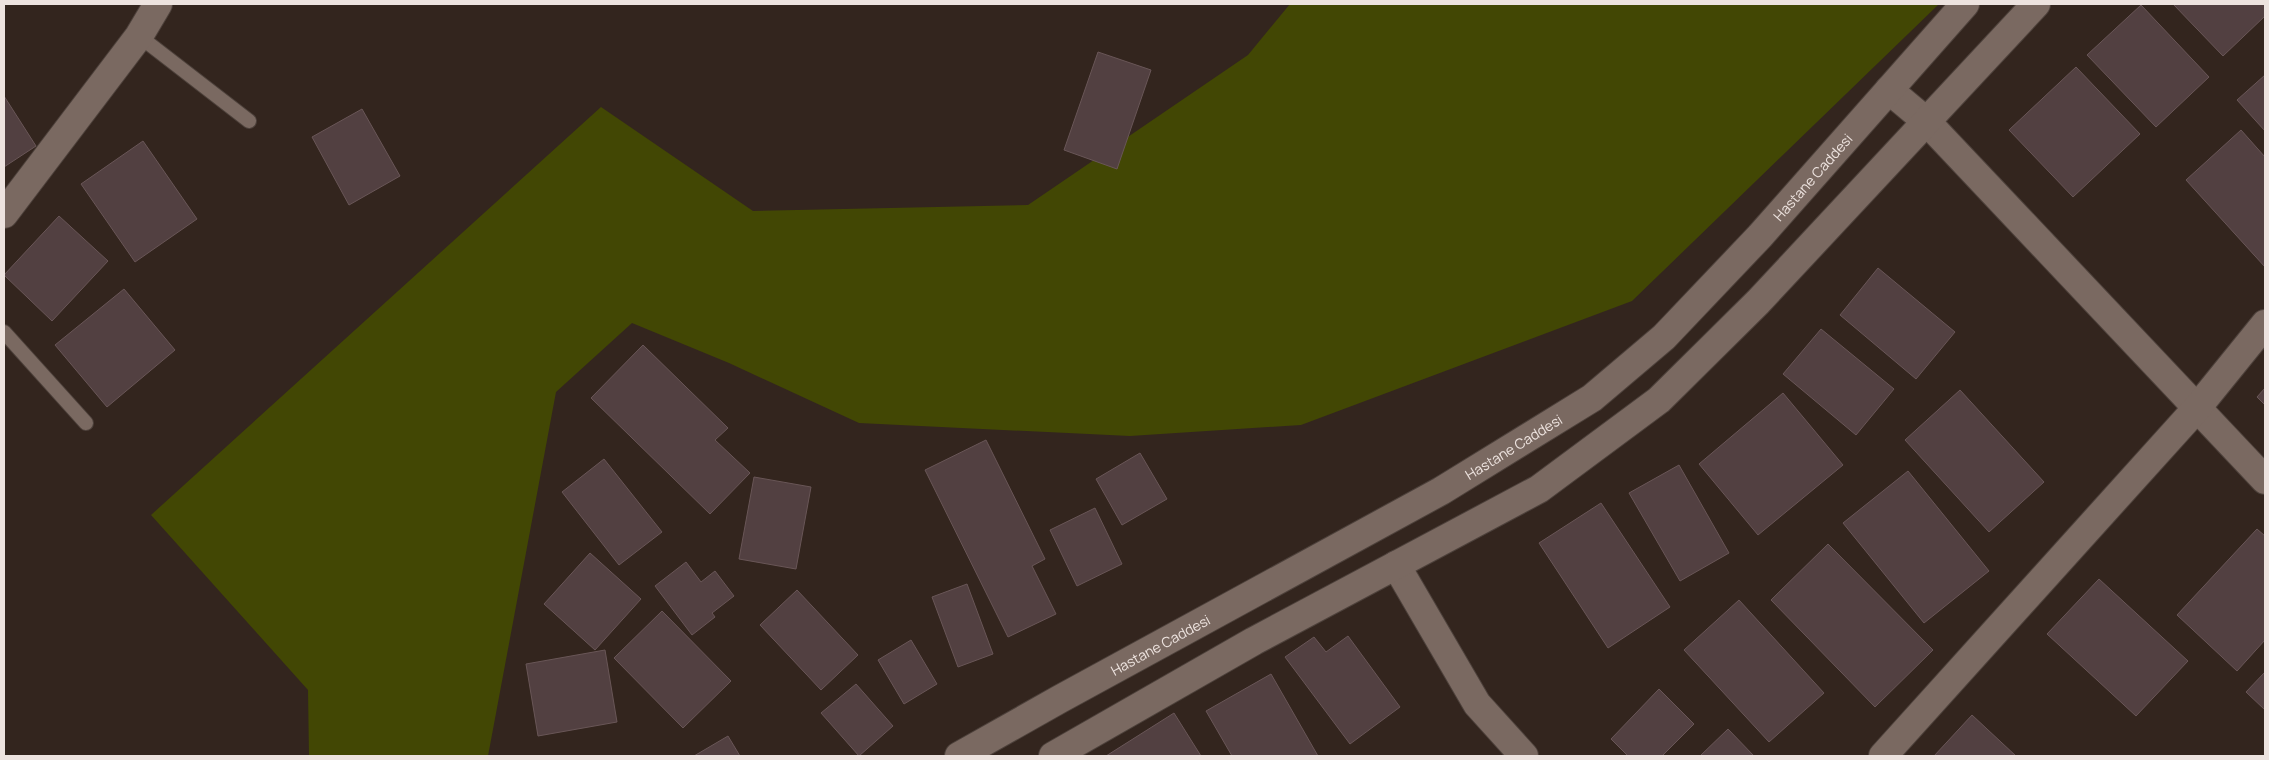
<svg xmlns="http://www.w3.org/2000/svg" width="2269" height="760" font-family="Manrope,sans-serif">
<rect width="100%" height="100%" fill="#33251e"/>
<!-- green -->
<polygon fill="#424704" points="1290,4 1939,4 1632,301 1301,425 1130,436 859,423 729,363 632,323 556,392 488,756 309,756 308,690 151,515 601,107 753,211 1028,205 1248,55"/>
<!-- building -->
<g fill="#524041" stroke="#695657">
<polygon points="2173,4 2263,4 2265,6 2265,16 2223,56"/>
<polygon points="2141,5 2209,77 2156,127 2087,55"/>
<polygon points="1098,52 1151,70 1117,169 1064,150"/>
<polygon points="2076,67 2140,134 2073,197 2009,130"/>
<polygon points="2265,75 2265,131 2237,100"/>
<polygon points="4,96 36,146 4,167"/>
<polygon points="362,109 400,176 349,205 312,137"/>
<polygon points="2241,130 2265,157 2265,267 2186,180"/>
<polygon points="143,141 197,219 135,262 81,184"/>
<polygon points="59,216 108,261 52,321 4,275"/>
<polygon points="1878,268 1955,332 1916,379 1840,315"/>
<polygon points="124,289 175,350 107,407 55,345"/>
<polygon points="1821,329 1894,389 1856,435 1783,374"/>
<polygon points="643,345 728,428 715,440 750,473 710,514 591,398"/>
<polygon points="2265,388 2265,405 2257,397"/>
<polygon points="1960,390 2044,482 1989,532 1905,440"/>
<polygon points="1783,393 1843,465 1758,535 1699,464"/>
<polygon points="986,440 1045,559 1032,566 1056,614 1008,637 925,470"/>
<polygon points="1140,453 1167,499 1122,525 1096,479"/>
<polygon points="604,459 662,532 619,565 562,492"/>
<polygon points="1679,465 1729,553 1680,581 1629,493"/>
<polygon points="1908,471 1989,571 1924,623 1843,523"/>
<polygon points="754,477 811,487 796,569 739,559"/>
<polygon points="1601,503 1670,607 1608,648 1539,543"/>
<polygon points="1095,508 1122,564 1077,586 1050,530"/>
<polygon points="2257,529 2265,536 2265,640 2237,671 2177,615"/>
<polygon points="1828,544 1933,650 1875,707 1771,600"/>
<polygon points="590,553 641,599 595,650 544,604"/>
<polygon points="686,562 701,582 715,571 734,596 712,613 715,617 692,635 655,586"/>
<polygon points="2099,579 2188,661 2136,716 2047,634"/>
<polygon points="967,584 993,654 958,667 932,597"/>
<polygon points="797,590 858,655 821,690 760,625"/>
<polygon points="1739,600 1824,693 1769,742 1684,650"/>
<polygon points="662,611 731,681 683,728 614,658"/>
<polygon points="1348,636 1400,707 1350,744 1285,657 1314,637 1326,652"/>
<polygon points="911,640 937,684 904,704 878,660"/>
<polygon points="605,650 617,722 538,736 526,664"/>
<polygon points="2265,672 2265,710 2246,692"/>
<polygon points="1271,674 1318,756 1232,756 1206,711"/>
<polygon points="856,684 893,726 859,756 821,713"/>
<polygon points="1659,689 1694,724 1662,756 1628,756 1611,739"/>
<polygon points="1174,713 1201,756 1106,756"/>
<polygon points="1972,715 2016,756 1934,756"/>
<polygon points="1728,729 1754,756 1700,756"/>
<polygon points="728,736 740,756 694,756"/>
</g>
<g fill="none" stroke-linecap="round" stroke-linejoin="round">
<defs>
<g id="service">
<polyline points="139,36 249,121"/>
<polyline points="4,332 86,423"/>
</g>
<g id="minor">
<polyline points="1889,90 1926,121 2265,480"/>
<polyline points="4,214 139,36 158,4"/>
<polyline points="1396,565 1477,704 1524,756"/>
<polyline points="1883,756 2197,408 2265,324"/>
</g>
<g id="secondary">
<path id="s1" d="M959,756L1060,699L1441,491L1592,398L1664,337L1760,236L1965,4"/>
<polyline points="1053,756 1254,641 1539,489 1659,400 1758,302 2036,4"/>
</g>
</defs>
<!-- service casing -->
<use href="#service" stroke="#4d413b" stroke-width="16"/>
<!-- minor casing -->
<use href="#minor" stroke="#4d413b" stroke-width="30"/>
<!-- secondary casing -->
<use href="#secondary" stroke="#4d413b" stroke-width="30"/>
<!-- service -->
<use href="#service" stroke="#7a6961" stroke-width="14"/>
<!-- minor -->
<use href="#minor" stroke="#7a6961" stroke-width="28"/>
<!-- secondary -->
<use href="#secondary" stroke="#7a6961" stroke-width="28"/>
</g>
<g text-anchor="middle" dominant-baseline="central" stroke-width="4.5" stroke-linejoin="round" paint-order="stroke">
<!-- street labels -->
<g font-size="14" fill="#ede3df" stroke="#291b14">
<text stroke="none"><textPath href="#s1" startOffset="1040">Hastane Caddesi</textPath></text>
<text stroke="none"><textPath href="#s1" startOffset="635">Hastane Caddesi</textPath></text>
<text stroke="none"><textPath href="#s1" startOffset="230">Hastane Caddesi</textPath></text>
</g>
</g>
<!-- border -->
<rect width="2269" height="760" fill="none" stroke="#ede3df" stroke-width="10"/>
</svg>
